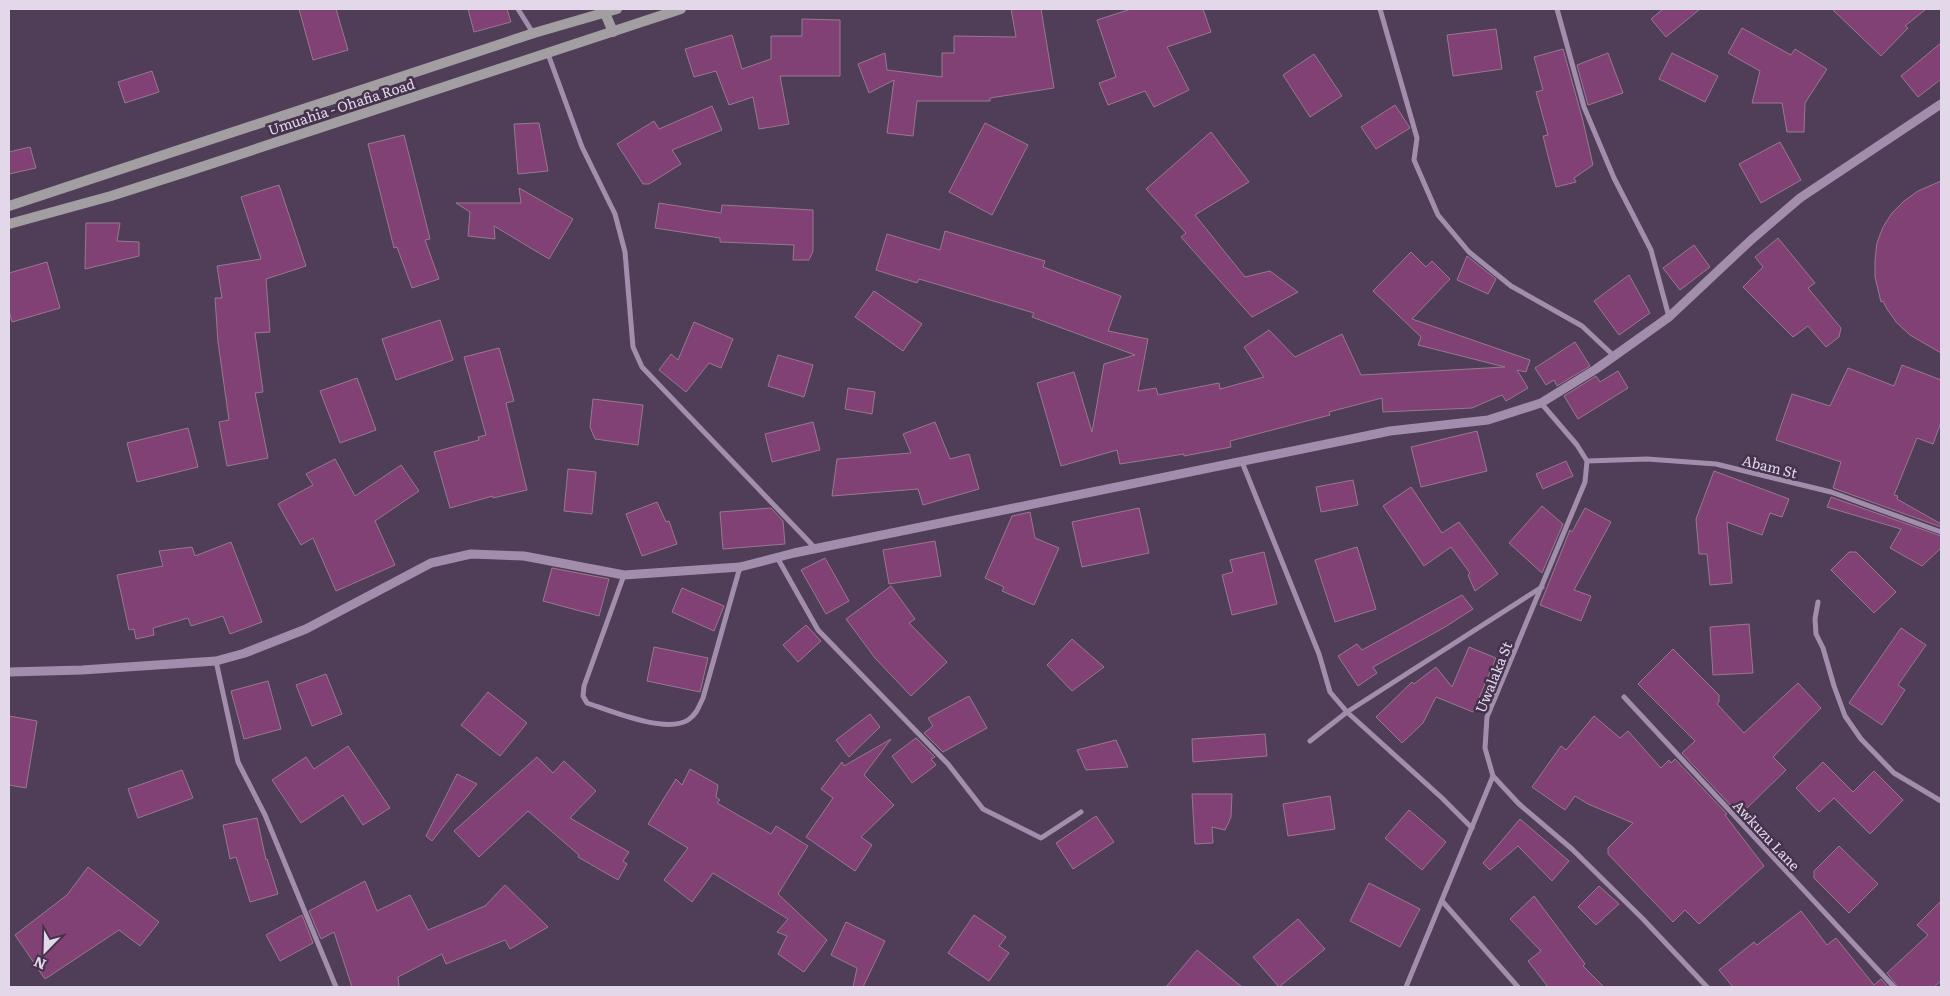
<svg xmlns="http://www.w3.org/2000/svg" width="1950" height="996" font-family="Literata,serif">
<rect width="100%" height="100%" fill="#503d58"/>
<!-- building -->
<g fill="#824174" stroke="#98788f">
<polygon points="299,9 336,9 348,50 313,60"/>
<polygon points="468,9 507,9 511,22 474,32"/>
<polygon points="1011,9 1041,9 1054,88 990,98 990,101 917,101 913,136 887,133 894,80 869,93 858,64 885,53 887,70 942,77 942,53 954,53 954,36 1016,37"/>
<polygon points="1131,9 1203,9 1211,32 1167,47 1189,90 1154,107 1145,91 1108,105 1099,83 1116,77 1097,20"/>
<polygon points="1663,9 1700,9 1666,37 1651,19"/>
<polygon points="1832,9 1926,9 1905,26 1908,28 1881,56"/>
<polygon points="802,19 840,20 840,76 780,76 789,124 759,129 753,97 729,105 716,71 694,77 685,49 732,35 742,69 771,59 771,36 802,36"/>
<polygon points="1742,28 1791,55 1795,49 1827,69 1805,103 1804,132 1787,132 1782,103 1752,103 1760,71 1728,53"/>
<polygon points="1496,29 1502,69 1453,76 1447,35"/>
<polygon points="1941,43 1941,79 1918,97 1901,76"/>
<polygon points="1563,49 1583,121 1593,165 1574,178 1576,182 1556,187 1543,136 1548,135 1536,92 1543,90 1534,57"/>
<polygon points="1608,53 1623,93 1588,105 1577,65"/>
<polygon points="1672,53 1718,76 1705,102 1659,79"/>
<polygon points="1314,54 1342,96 1310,117 1283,75"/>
<polygon points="152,71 159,92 125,103 118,82"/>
<polygon points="1395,105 1410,128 1376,149 1361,127"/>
<polygon points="712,106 722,130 672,150 681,164 649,184 643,184 617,144 654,121 659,129"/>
<polygon points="539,123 548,171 518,174 514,124"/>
<polygon points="985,123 1028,145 992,215 949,192"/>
<polygon points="1211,132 1249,182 1195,215 1245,277 1270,271 1298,292 1252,317 1181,237 1186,233 1146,189"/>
<polygon points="404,135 430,239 425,240 439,279 412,288 397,247 394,248 368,144"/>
<polygon points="1780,142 1801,180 1761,203 1739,164"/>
<polygon points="30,147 36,168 9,174 9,152"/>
<polygon points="1941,181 1941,353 1910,335 1897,323 1887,309 1883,301 1881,302 1875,277 1875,260 1877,243 1883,227 1892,213 1904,201 1918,191"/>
<polygon points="279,185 306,266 266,279 270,332 255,333 263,392 255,393 268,458 227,466 219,422 229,420 218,342 215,298 222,298 217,266 261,259 241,197"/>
<polygon points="519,188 573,219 549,259 494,226 495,239 468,236 470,212 456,203 521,203"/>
<polygon points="659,203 721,213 722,205 813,210 813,251 809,260 793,260 794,245 720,242 720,238 655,228"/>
<polygon points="86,223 120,223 117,241 139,242 139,256 85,269"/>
<polygon points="945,231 1045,261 1043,267 1121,296 1108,331 1148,339 1138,391 1156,388 1158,395 1219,383 1220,389 1264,377 1244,347 1269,330 1295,357 1342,334 1361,375 1505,367 1418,345 1421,337 1373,291 1411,252 1426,267 1432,261 1450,279 1412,319 1530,360 1526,372 1517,370 1528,388 1506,401 1502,395 1472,408 1383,412 1382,398 1329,412 1330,415 1230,441 1231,447 1184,456 1184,454 1120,464 1117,450 1061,466 1037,383 1074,372 1092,432 1104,364 1135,355 1032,317 1034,313 919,279 917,283 876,270 887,234 940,250"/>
<polygon points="1778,238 1815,283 1808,288 1841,328 1839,337 1826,347 1808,326 1793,337 1743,287 1763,267 1755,257"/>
<polygon points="1694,245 1710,267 1680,290 1663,268"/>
<polygon points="1467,256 1496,279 1488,294 1457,280"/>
<polygon points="47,262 60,308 12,322 9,311 9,273"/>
<polygon points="1629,275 1650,313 1619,335 1594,301"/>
<polygon points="874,291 922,324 903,351 855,317"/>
<polygon points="440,320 453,360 396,380 382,339"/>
<polygon points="694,322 733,339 721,368 709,363 686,392 659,370 671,354 678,360"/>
<polygon points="1575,342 1590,366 1557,386 1554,380 1546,385 1535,368"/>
<polygon points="499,348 514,401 506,403 527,490 493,498 493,496 450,508 434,452 479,440 478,437 486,435 464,357"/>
<polygon points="778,355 813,365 804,397 768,386"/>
<polygon points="1902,365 1941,380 1941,422 1933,444 1917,438 1894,495 1898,496 1897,499 1941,524 1941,527 1833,488 1841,462 1776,440 1792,394 1830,406 1848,368 1894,386"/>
<polygon points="1618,371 1628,388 1578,419 1564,396 1596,376 1600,382"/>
<polygon points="357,378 376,430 340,443 320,391"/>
<polygon points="848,388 875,392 872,414 845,409"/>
<polygon points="593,399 643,405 638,445 595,439 590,427"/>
<polygon points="813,422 820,450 772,462 765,434"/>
<polygon points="935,422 950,459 969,454 979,489 923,505 918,489 832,496 837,459 911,453 903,434"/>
<polygon points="188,428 198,467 137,482 127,443"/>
<polygon points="1477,431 1487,471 1421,487 1411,447"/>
<polygon points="335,459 355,496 401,465 419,491 375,521 395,565 336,591 313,538 301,545 278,504 313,485 306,474"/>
<polygon points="1566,461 1573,476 1543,489 1536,474"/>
<polygon points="568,469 596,472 592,514 564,511"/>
<polygon points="1714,471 1789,499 1782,517 1770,513 1762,535 1727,522 1732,583 1710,585 1707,554 1699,554 1696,519"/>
<polygon points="1353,480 1358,505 1321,512 1316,487"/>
<polygon points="1411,487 1442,533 1459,522 1498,574 1475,591 1468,575 1470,573 1451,547 1424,566 1383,506"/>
<polygon points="1831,497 1941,536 1941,548 1922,566 1890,548 1901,529 1827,507"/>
<polygon points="657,502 666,522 669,521 677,544 642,556 626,514"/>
<polygon points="1542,506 1563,524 1542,573 1509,543"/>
<polygon points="771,508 783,521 785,544 723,549 720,512"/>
<polygon points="1139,508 1149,553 1082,567 1072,522"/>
<polygon points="1585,508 1611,522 1574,590 1591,596 1581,621 1540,605 1570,530 1572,532"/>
<polygon points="1030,512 1035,538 1059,548 1034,605 1002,591 1004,587 985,578 1012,516"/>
<polygon points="935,541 941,576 889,584 883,550"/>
<polygon points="231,542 262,622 230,634 223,616 191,626 188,618 153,628 154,635 136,639 134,629 129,630 117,575 163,566 159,551 192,547 195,556"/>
<polygon points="1357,547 1376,609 1335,622 1315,560"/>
<polygon points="1264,552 1277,604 1232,615 1222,575 1233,572 1230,560"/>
<polygon points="1849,552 1856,552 1896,592 1874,613 1831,570"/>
<polygon points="825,558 849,601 826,614 801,570"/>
<polygon points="552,568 609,579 599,616 543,601"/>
<polygon points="891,586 915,619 909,623 947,662 911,696 875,658 846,619"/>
<polygon points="682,588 724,606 714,631 672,612"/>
<polygon points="1462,595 1473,609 1445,627 1373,667 1377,673 1358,686 1338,656 1357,644 1362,650"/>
<polygon points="1749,624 1753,673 1713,675 1710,627"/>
<polygon points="806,625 821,641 798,662 783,645"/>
<polygon points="1901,628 1926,645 1898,685 1905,690 1882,725 1849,703"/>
<polygon points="1072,639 1104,667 1072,691 1047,665"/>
<polygon points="654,647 708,658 700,692 647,681"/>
<polygon points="1469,647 1496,658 1473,712 1436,697 1423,723 1402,743 1376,717 1412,682 1414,684 1436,667 1452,687"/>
<polygon points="1673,649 1719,695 1719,702 1717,704 1744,733 1798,683 1821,708 1773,757 1786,770 1746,809 1739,802 1733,808 1682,753 1695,741 1638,684"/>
<polygon points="326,674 342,714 312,726 296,685"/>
<polygon points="268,681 281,729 244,739 231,691"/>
<polygon points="488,692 527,723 500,756 461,725"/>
<polygon points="969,696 987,728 943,752 924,733 933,726 928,718"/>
<polygon points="870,714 880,727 849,757 836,740"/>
<polygon points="9,716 37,721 26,788 9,785"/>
<polygon points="1594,716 1620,738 1628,731 1661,768 1669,760 1671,763 1675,759 1727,814 1725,815 1764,866 1699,924 1685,910 1673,922 1608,854 1608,848 1633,823 1588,804 1575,796 1565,810 1532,787 1561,746 1566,750"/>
<polygon points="1265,734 1267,756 1193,762 1192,739"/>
<polygon points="916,738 935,757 931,759 936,765 912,783 892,756"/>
<polygon points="891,739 864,775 894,805 861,837 872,845 855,871 806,837 833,798 821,789 842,762 844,766"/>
<polygon points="1116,740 1128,767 1086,770 1077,750"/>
<polygon points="348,746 390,808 363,825 343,795 301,823 272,780 306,757 314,769"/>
<polygon points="537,757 553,773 564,761 596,791 570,818 629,852 623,861 627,864 618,880 578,857 579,855 528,811 479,857 454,831"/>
<polygon points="1823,762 1853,792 1874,771 1903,800 1870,834 1834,798 1819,812 1796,788"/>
<polygon points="690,769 718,785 716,797 720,800 717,803 771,834 776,826 808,846 778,894 827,940 804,972 778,954 787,936 777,932 788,919 713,873 692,902 664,880 688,848 648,824 676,779 682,785"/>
<polygon points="182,770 193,798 138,818 128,789"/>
<polygon points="457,774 477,784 432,841 426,836"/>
<polygon points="1192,794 1232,794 1231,817 1225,830 1212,827 1213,843 1195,844"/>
<polygon points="1330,796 1335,829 1288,836 1283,804"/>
<polygon points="1409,810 1446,842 1422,870 1385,838"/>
<polygon points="1096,816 1114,842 1073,869 1056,843"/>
<polygon points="257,818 266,860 267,859 278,894 250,902 236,857 230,859 223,825"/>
<polygon points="1520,819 1569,861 1552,881 1518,846 1490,870 1483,863"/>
<polygon points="1839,846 1878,884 1849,913 1814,878 1814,871"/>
<polygon points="88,867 159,922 140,946 119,930 45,979 15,935 67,895"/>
<polygon points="365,881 377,911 410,895 428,930 485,906 505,885 548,927 510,949 505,940 446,964 442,954 398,977 399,987 352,987 334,932 321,939 309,911"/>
<polygon points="1369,883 1420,909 1400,947 1350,921"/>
<polygon points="1599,886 1619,904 1596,925 1578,907"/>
<polygon points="1534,896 1585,964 1583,966 1604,987 1548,987 1528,961 1541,951 1510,919"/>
<polygon points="1941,901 1941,981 1934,987 1898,987 1887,973 1928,935 1917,925"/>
<polygon points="1801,911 1827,945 1836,938 1874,985 1881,979 1888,987 1733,987 1719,970 1754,942 1757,945"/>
<polygon points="302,915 313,943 280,961 266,935"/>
<polygon points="974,915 1006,937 999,946 1009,953 989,981 948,953"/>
<polygon points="1298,919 1325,949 1279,987 1253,957"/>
<polygon points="846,922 885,941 863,987 853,987 857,968 831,955"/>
<polygon points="1197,950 1242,987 1166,987"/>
</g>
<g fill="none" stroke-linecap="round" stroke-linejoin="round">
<!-- minor -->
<g stroke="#a38dac" stroke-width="5">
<polyline points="518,9 533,33"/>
<polyline points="1380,9 1417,138 1414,160 1438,215 1469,252 1511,286 1582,326 1614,356"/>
<polyline points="1557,9 1584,107 1614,178 1651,250 1669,317"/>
<polyline points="548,54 582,147 615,214 625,252 633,347 642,367 816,549"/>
<polyline points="1541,403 1577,445 1587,461 1585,482 1487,717 1485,748 1493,776 1519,804 1572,849 1643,919 1707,987"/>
<polyline points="1587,461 1647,459 1716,464 1831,492 1941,532"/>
<polyline points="1242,462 1319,654 1330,692 1347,712 1442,798 1472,828"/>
<polyline points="778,559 818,630 948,764 983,809 1041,838 1081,812"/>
<path d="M624,575L584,686L583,696L587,703C611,711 666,734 688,720C697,714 699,706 703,698L740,567"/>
<polyline points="1818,602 1815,619 1816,634 1823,648 1834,686 1845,716 1861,739 1894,773 1941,801"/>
<polyline points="216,661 238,762 265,815 336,987"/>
<polyline points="1624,697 1894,987"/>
<polyline points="1310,741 1347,712 1542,587"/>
<polyline points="1442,901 1518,987"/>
<polyline points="1406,987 1493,776"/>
</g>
<!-- tertiary -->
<polyline stroke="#a38dac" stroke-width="9" points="9,672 82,670 216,661 245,653 306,629 431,563 471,554 524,556 624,575 740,567 794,553 1390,431 1488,420 1541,403 1596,369 1669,317 1751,240 1800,198 1941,104"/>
<!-- secondary -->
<g stroke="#a29ea2" stroke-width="10">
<polyline points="605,13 613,32"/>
<polyline points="9,206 534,33 617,9"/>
<polyline points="9,224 111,196 186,172 681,9"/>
</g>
</g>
<g text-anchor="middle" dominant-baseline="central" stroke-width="5" stroke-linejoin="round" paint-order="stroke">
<!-- street labels -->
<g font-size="14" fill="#e3d8e9" stroke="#45324d">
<text transform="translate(341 106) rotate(-18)">Umuahia - Ohafia Road</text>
<text transform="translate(1770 466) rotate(14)">Abam St</text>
<text transform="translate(1493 677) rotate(-68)">Uwalaka St</text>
<text transform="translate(1767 835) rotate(47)">Awkuzu Lane</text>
</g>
</g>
<!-- border -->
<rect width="1950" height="996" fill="none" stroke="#e3d8e9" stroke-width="20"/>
<!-- north arrow -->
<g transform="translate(45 951) rotate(203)" stroke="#45324d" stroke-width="4" paint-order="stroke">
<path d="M0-4L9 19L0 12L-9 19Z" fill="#e3d8e9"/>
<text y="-8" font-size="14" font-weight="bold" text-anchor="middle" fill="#e3d8e9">N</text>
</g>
</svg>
